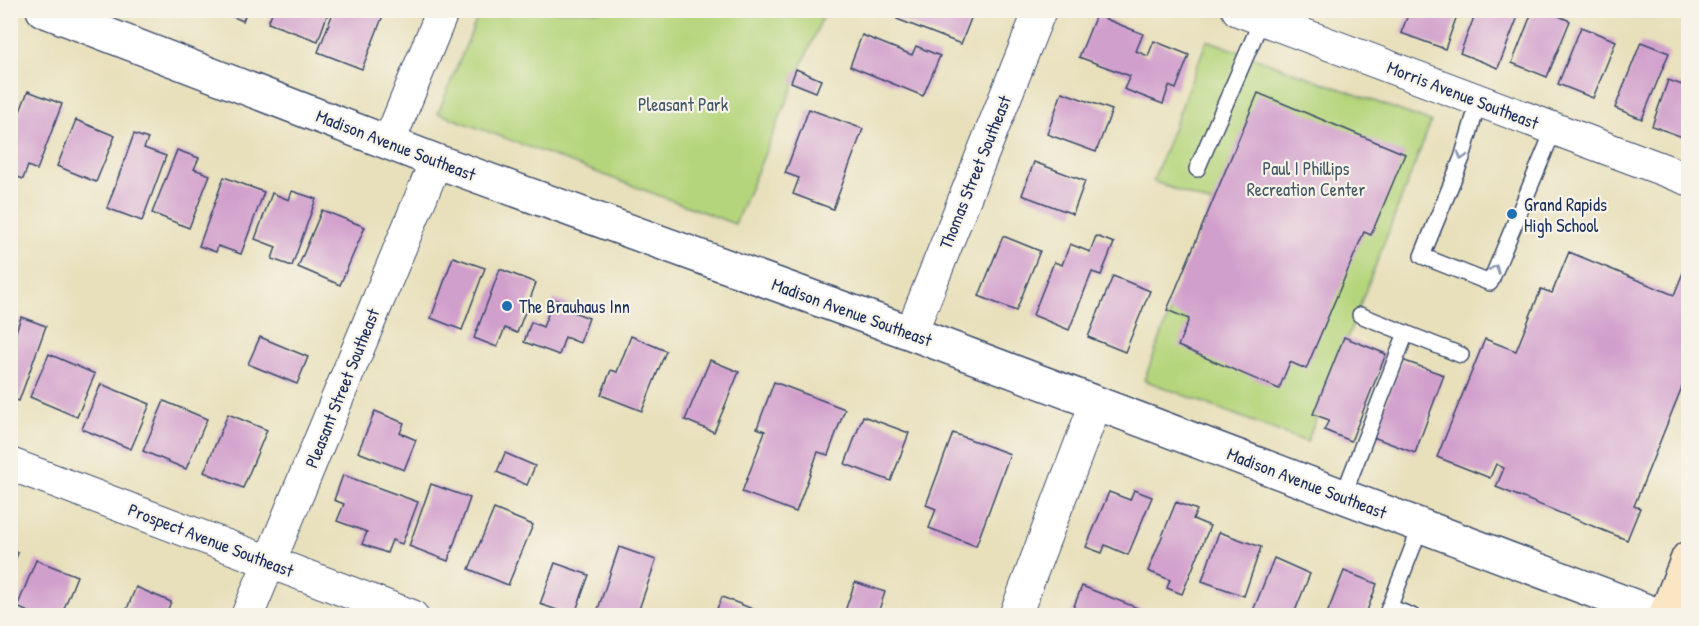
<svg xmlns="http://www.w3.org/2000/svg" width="1699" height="626" font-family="'Patrick Hand',sans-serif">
<rect width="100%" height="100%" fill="#f7f3e8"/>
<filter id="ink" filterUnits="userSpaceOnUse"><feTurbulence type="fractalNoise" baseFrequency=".0167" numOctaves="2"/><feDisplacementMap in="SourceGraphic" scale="12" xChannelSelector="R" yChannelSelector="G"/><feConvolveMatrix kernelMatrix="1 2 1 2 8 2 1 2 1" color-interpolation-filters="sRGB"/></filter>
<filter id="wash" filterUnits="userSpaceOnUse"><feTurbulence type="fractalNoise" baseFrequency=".008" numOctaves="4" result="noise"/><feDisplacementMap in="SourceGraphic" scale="24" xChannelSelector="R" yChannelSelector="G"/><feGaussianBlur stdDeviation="1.35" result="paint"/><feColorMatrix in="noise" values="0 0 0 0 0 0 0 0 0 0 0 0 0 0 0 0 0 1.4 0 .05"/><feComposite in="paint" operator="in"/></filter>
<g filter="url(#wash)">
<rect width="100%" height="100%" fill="#e8e0bb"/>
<!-- green -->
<g fill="#b5d57c" stroke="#68826d" stroke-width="1.5">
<polygon points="480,11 825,11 735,224 438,113"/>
<polygon points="1207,40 1431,122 1307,442 1144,380 1212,204 1153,181"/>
</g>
<g id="blocks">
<!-- building -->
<g fill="#d19fcc">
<polygon points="217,10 247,10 243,21"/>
<polygon points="273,10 329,10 318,41 268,23"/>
<polygon points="334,10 377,10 384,13 362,69 318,52"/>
<polygon points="901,10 967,10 973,13 961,44 897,19"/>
<polygon points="1410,10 1459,10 1445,49 1401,33"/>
<polygon points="1477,10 1495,10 1517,19 1498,68 1460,53"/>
<polygon points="1533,10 1545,10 1570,21 1547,77 1512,63"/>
<polygon points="1096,15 1143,34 1136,51 1148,56 1154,41 1189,55 1176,89 1169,86 1163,104 1124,89 1130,76 1079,57"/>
<polygon points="1581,27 1616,41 1593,98 1558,84"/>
<polygon points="862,35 912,55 916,46 940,56 923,96 850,66"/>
<polygon points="1641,42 1669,53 1642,119 1615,108"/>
<polygon points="796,69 821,80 816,92 791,82"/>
<polygon points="1668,80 1688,87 1688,139 1652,126"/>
<polygon points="28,91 62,104 37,170 28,166 23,179 10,174 10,137"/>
<polygon points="1062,92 1112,110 1096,152 1047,134"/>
<polygon points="1258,93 1405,154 1371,235 1364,232 1306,369 1290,362 1279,389 1178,346 1189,319 1167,310"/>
<polygon points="809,109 863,129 833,209 793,194 799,178 785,173"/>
<polygon points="76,120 115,136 96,182 57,166"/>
<polygon points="134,134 148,139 144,148 166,156 142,221 107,208"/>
<polygon points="177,150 199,158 194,169 210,175 189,228 152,213"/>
<polygon points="1034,162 1085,181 1073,214 1022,195"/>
<polygon points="224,177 264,192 241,254 218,246 216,252 199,246"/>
<polygon points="292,191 316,199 292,266 272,259 276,247 255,239 272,193 289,200"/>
<polygon points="322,210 365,227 340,285 298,267"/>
<polygon points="1003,236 1040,251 1016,311 979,296"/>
<polygon points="1096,236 1114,243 1101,275 1092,272 1069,330 1033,315 1054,262 1062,265 1070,244 1090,252"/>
<polygon points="1569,252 1674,295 1688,260 1688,372 1634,506 1640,508 1627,540 1496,487 1504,468 1496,464 1490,478 1437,457 1485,339 1516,351 1541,289 1552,293"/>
<polygon points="453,257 485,268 462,330 431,318"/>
<polygon points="500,269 536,283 517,333 505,328 497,347 474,338"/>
<polygon points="1113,276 1150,291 1125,352 1088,337"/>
<polygon points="554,299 573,306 571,311 589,318 580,343 565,337 559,355 524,342 531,322 543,327"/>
<polygon points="21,317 46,326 19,401 10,398 10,339 13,340"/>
<polygon points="631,336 666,351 642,411 601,395 611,370 617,372"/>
<polygon points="260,337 308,357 297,384 248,364"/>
<polygon points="1344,337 1386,354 1351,441 1324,430 1329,420 1313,414"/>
<polygon points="49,354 95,374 77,417 30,397"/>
<polygon points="710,360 739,372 714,432 685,420"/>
<polygon points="1402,360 1444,375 1415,453 1373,437"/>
<polygon points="774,382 845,409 828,455 818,452 796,512 742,492 765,431 757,428"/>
<polygon points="101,384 150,404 131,449 82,429"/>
<polygon points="164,401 207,419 186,469 143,451"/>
<polygon points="375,411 404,423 400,433 416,440 404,470 358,452"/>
<polygon points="228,414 267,430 243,488 204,472"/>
<polygon points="863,416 909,433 891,481 845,464"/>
<polygon points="953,433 1010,454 976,546 929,528 936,509 926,505"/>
<polygon points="505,453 535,466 527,485 497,472"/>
<polygon points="343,475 418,502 402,544 392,540 387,553 362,544 367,532 337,521 344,504 334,500"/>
<polygon points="431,484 470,498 448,561 409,546"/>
<polygon points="1134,490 1152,497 1128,555 1105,545 1102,553 1086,547 1109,492 1130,500"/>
<polygon points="1176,502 1197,510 1193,519 1210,526 1182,594 1167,588 1170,580 1148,571"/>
<polygon points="494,509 533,525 508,585 469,569"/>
<polygon points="1219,532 1261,547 1244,596 1202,581"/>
<polygon points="619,547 656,560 637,615 629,612 628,616 598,616 596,615"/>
<polygon points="10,549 18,553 11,571 10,571"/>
<polygon points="1274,558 1310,574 1293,616 1251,616"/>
<polygon points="36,560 77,576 61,616 38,616 17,607"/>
<polygon points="555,563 589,575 574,616 540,604"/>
<polygon points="1344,571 1377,584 1365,616 1326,616"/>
<polygon points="855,582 885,592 877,616 844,614"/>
<polygon points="1082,586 1155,615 1155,616 1070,616"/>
<polygon points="136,587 171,602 165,616 124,616"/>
<polygon points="722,597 763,613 762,616 714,616"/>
</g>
</g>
</g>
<g filter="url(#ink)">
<use href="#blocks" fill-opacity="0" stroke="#3a4a6c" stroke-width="1.5"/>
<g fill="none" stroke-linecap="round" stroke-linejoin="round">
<defs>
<g id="service">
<polyline points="1479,100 1462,158 1422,256 1490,283 1554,129"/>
<polyline points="1197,169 1262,19"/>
<polyline points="1360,315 1461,355"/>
<polyline points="1343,496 1406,333"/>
<polyline points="1389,607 1412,616"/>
<polyline points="1386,616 1421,526"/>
</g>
<g id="minor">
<polyline points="1238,10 1688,179"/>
<polyline points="389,142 443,10"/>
<polyline points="911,333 1040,10"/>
<polyline points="10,464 412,616"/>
<polyline points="247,616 436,161"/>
<polyline points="1015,616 1096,403"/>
</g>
<polyline id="tertiary" points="43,10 436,161 911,333 1660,616"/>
<polyline id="secondary" points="1665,616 1688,558"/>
</defs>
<!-- service casing -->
<use href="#service" stroke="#3a4a6c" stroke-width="18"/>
<!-- minor casing -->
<use href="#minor" stroke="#3a4a6c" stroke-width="34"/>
<!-- tertiary casing -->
<use href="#tertiary" stroke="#3a4a6c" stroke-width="36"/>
<!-- secondary casing -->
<use href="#secondary" stroke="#3a4a6c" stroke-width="36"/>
<!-- service -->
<use href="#service" stroke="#fff" stroke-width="15"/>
<!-- minor -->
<use href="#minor" stroke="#fff" stroke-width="32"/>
<!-- tertiary -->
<use href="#tertiary" stroke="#fff" stroke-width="33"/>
<!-- secondary -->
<use href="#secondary" stroke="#fbe6c4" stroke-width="33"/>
</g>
<!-- one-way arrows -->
<defs><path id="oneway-chevron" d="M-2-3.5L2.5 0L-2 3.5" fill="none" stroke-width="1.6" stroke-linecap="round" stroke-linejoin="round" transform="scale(1.5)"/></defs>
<g stroke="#8d97ae">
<use href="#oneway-chevron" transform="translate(1462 156) rotate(107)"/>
<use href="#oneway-chevron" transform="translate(1495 269) rotate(-67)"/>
</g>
</g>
<!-- markers -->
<g fill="#1f6fb2" stroke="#f7f3e8" stroke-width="2">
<circle cx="1512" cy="214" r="6"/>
<circle cx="507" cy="306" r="6"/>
</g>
<g text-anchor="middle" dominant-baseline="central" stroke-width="4.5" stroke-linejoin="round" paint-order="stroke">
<!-- street labels -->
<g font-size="18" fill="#1b2f5e" stroke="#f7f3e8">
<text transform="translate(1463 95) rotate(21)">Morris Avenue Southeast</text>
<text transform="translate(396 145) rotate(21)">Madison Avenue Southeast</text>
<text transform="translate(975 172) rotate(-68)">Thomas Street Southeast</text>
<text transform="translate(852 312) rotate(20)">Madison Avenue Southeast</text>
<text transform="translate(342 388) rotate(-68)">Pleasant Street Southeast</text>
<text transform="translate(1307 483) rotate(21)">Madison Avenue Southeast</text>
<text transform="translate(211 540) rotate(21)">Prospect Avenue Southeast</text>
</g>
<!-- park labels -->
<g font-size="18" fill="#425866" stroke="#f7f3e8">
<text x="683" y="104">Pleasant Park</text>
<text x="1306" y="168">Paul I Phillips<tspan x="1306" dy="21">Recreation Center</tspan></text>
</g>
<!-- poi labels -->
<g font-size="18" fill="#1b2f5e" stroke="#f7f3e8" text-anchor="start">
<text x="1524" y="204">Grand Rapids<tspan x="1524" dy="21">High School</tspan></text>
<text x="519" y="306">The Brauhaus Inn</text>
</g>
</g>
<!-- margin -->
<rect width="1699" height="626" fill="none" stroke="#f7f3e8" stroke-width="36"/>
</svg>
